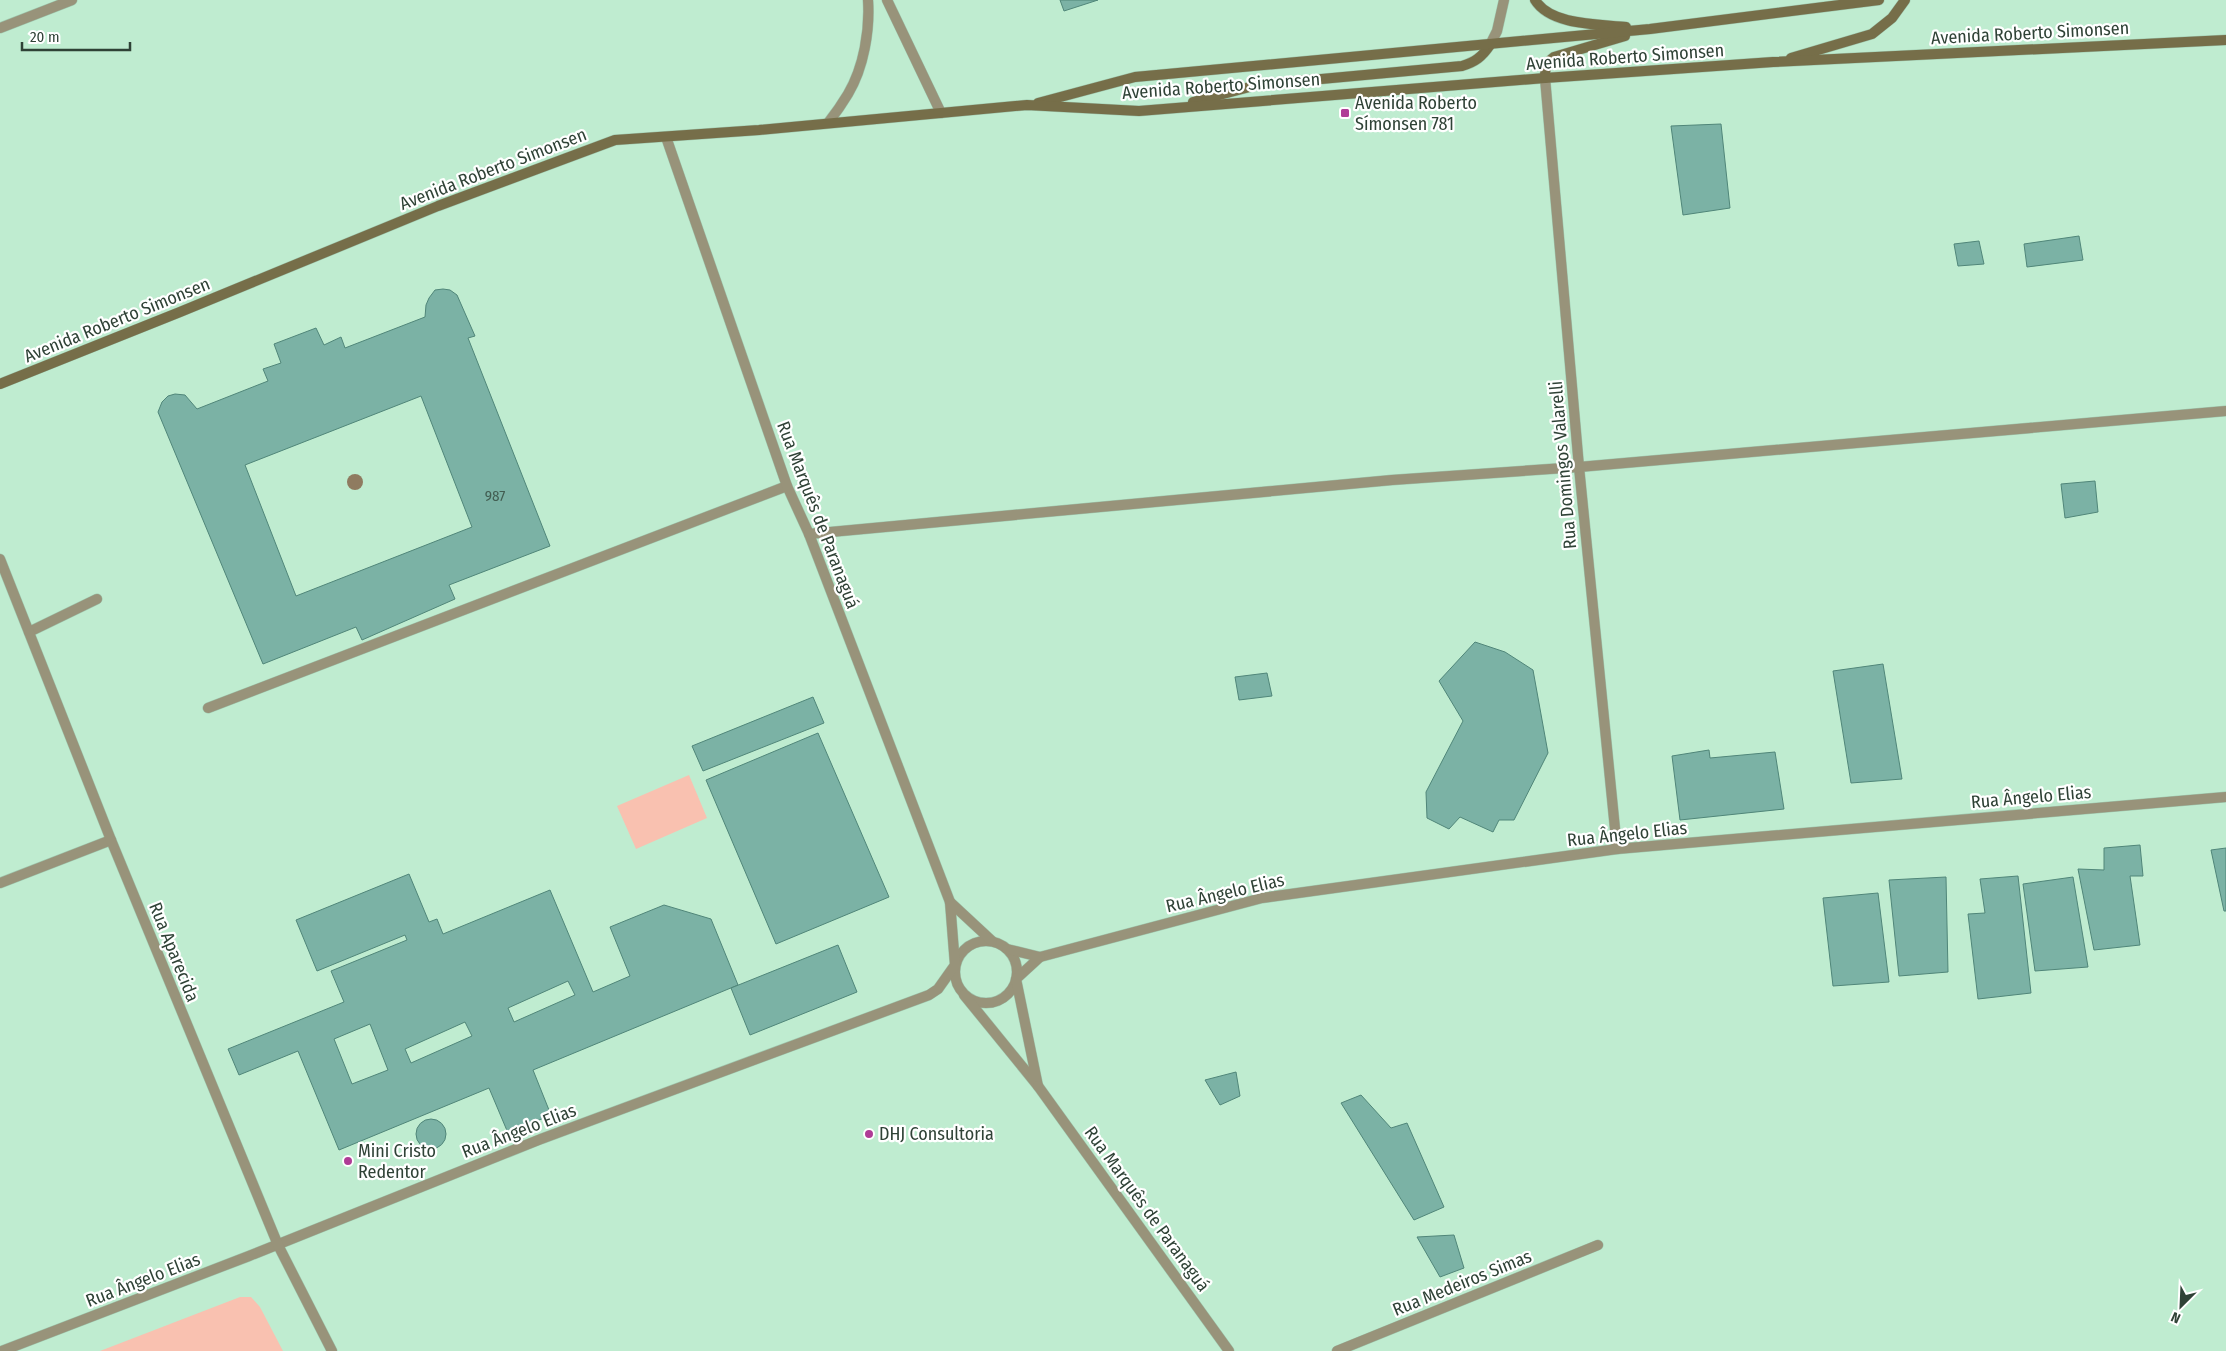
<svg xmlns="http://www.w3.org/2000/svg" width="2226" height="1351" font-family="'Fira Sans Condensed',sans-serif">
<rect width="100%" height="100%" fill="#bfecd0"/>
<!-- green -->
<g fill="#f9c1b0">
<polygon points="689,775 707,818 636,849 617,806"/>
<polygon points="240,1297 251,1297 260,1307 283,1351 100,1351"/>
</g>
<!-- building -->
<g fill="#7bb2a5" stroke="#508679" fill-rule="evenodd">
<polygon points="1060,0 1098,0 1064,11"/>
<polygon points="1721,124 1730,208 1683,215 1671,126"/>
<polygon points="2079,236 2083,260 2027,267 2024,244"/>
<polygon points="1979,241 1984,264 1958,266 1954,244"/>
<path d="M443,289L450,290L457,295L475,336L468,338L550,546L449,585L455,599L362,640L356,627L263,664L158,412L162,402L168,396L175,394L185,395L197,409L268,381L263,369L281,363L274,344L316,328L324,345L341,337L345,348L425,317L426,305L429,298L435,290ZM421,396L472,527L296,596L245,465Z"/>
<polygon points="2095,481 2098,512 2065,518 2061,484"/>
<polygon points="1475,642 1505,652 1533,670 1548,753 1514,820 1499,820 1493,832 1460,817 1449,829 1427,818 1426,792 1463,721 1439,681"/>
<polygon points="1883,664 1902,779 1851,783 1833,671"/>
<polygon points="1267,673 1272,696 1239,700 1235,677"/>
<polygon points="813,697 824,723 703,771 692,746"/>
<polygon points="818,733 889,897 776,944 706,780"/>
<polygon points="1709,750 1710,758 1775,752 1784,809 1680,820 1672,756"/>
<polygon points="2140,845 2143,876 2130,876 2140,945 2094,950 2078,869 2104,870 2104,848"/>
<polygon points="2226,848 2226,911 2224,911 2211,850"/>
<path d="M409,874L429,922L437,919L443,934L550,890L593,992L630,976L610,927L664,905L711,919L738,985L533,1070L551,1115L508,1133L489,1088L339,1150L298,1051L239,1075L228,1049L344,1002L331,971L407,940L405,935L317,971L296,920ZM568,981L575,995L514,1022L508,1008ZM465,1022L472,1036L411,1063L405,1049ZM370,1024L388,1070L352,1084L334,1039Z"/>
<polygon points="2018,876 2031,993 1978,999 1968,914 1985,913 1980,879"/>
<polygon points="1946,877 1948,972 1899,976 1889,880"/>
<polygon points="2073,877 2088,967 2035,971 2023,884"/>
<polygon points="1878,893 1889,982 1833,986 1823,898"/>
<polygon points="838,945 857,992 750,1035 731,988"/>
<polygon points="1236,1072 1240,1096 1220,1105 1205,1080"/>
<polygon points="1361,1095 1391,1128 1407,1123 1444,1207 1414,1220 1341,1103"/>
<circle cx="431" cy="1134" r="15"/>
<polygon points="1454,1235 1464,1268 1440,1277 1417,1237"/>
</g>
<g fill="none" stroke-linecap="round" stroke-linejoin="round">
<defs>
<g id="service">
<polyline points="29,632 97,599"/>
<polyline points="208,708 787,486"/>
</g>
<g id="minor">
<polyline points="0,28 72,0"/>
<polyline points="1545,78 1579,467 1617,849"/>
<polyline points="666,137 787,486 809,534 950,902"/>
<polyline points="809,534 1392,480 1579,467 2226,411"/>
<polyline points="0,883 111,840"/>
<circle cx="986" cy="972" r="31"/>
<polyline points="1040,957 1262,898 1617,849 2226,797"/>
<polyline points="964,995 1038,1086 1016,979 1040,957 1007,949"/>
<polyline points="1038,1086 1229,1351"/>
<polyline points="2,1351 249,1256 541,1139 929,995 938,989 955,965 950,902 992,941"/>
<polyline points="1337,1351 1598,1245"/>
</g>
<g id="tertiary">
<polyline points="887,0 941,113"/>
<polyline points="1490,45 1497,31 1504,0"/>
<path d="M828,123C835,114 842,104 848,94C864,67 870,30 868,0"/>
<polyline points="0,559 111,840 278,1245 332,1351"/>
</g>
<g id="secondary">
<path d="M1535,0C1551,26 1600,24 1626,27"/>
<polyline points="1791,58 1872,34 1892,18 1905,0"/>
<path d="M1545,78C1545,68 1546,63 1554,57L1625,36"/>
<path d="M1193,102L1257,85L1462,66C1475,62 1482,57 1490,45"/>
<polyline points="1038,103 1135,77 1650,29 1879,0"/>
<polyline points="0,384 180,312 438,206 615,140 759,130 1027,105 1139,111 1545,78 1773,62 2226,40"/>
</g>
</defs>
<!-- service casing -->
<use href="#service" stroke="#9fc7ae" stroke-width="11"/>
<!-- minor casing -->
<use href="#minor" stroke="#9fc7ae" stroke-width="11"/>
<!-- tertiary casing -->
<use href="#tertiary" stroke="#9fc7ae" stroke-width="11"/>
<!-- secondary casing -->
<use href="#secondary" stroke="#9fc7ae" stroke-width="11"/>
<!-- service -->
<use href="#service" stroke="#98937a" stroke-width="10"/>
<!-- minor -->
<use href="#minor" stroke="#98937a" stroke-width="10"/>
<!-- tertiary -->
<use href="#tertiary" stroke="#98937a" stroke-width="10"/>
<!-- secondary -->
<use href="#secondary" stroke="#766e49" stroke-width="10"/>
</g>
<!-- trees -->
<circle fill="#8f7b60" cx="355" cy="482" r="8"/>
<!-- markers -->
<g fill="#af3c96" stroke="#fff" stroke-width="2">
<rect x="1340" y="108" width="10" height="10" rx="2.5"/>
<circle cx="869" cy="1134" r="5"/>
<circle cx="348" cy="1161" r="5"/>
</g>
<g text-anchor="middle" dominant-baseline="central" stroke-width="4.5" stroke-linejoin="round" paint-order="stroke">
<!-- number labels -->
<g font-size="15" fill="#425e52">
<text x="495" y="496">987</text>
</g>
<!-- street labels -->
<g font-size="18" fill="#2f4236" stroke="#fff">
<text transform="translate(2030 33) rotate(-3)">Avenida Roberto Simonsen</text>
<text transform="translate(1625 57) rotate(-4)">Avenida Roberto Simonsen</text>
<text transform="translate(1221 86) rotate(-4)">Avenida Roberto Simonsen</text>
<text transform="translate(493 169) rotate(-21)">Avenida Roberto Simonsen</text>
<text transform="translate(117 320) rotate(-22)">Avenida Roberto Simonsen</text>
<text transform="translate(1563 465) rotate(-95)">Rua Domingos Valarelli</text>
<text transform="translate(818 515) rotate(69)">Rua Marquês de Paranaguá</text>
<text transform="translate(2031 797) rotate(-5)">Rua Ângelo Elias</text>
<text transform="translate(1627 834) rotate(-6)">Rua Ângelo Elias</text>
<text transform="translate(1225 893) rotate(-13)">Rua Ângelo Elias</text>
<text transform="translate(174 952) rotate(68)">Rua Aparecida</text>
<text transform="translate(519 1131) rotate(-21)">Rua Ângelo Elias</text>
<text transform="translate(1147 1209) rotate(54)">Rua Marquês de Paranaguá</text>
<text transform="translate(143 1280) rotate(-21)">Rua Ângelo Elias</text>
<text transform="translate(1462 1283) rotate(-22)">Rua Medeiros Simas</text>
</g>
<!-- poi labels -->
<g font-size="18" fill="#2f4236" stroke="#fff" text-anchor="start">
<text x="1355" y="103">Avenida Roberto<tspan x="1355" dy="21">Símonsen 781</tspan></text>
<text x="879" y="1134">DHJ Consultoria</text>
<text x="358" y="1151">Mini Cristo<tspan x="358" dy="21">Redentor</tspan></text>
</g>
</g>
<!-- north arrow -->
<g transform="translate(2181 1306) rotate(204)" stroke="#ffffff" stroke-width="4" paint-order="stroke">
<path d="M0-4L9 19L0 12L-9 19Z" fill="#2f4236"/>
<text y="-8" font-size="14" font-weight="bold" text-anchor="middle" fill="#2f4236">N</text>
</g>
<!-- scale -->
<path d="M22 42v8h108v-8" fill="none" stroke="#2f4236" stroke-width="2.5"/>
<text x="30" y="42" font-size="15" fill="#2f4236" stroke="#ffffff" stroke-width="4" paint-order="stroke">20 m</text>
</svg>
